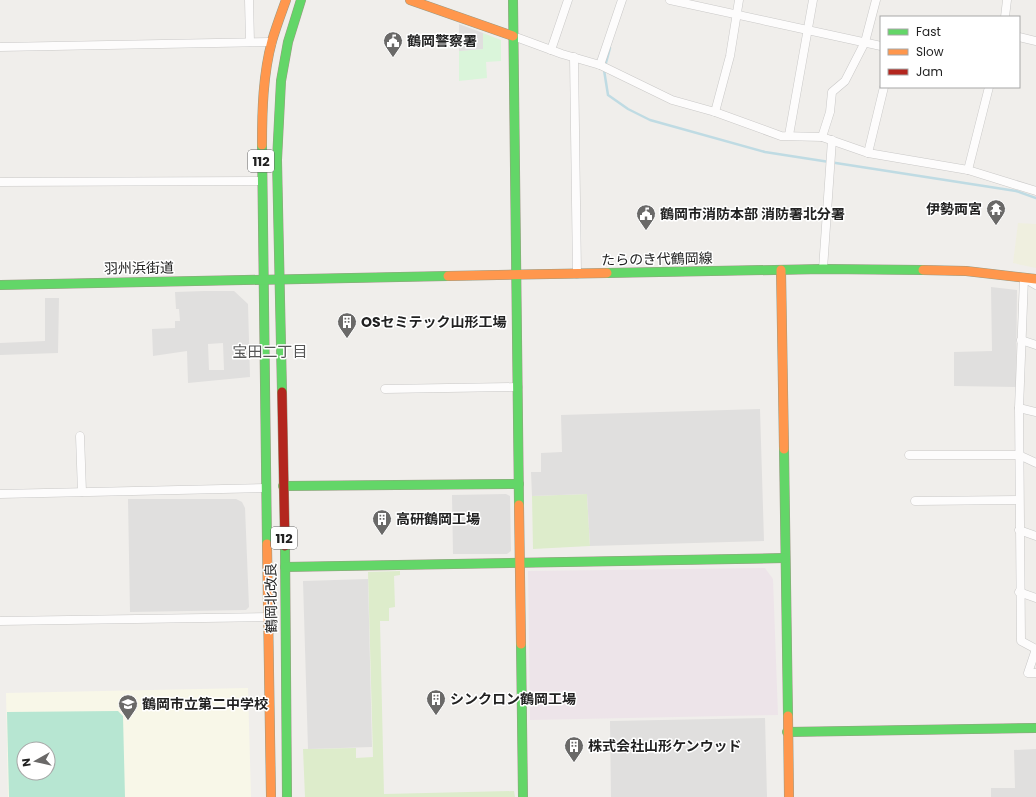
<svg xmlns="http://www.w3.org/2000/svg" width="1036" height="797" font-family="Poppins,'Noto Sans JP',sans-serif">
<rect width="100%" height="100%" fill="#f0eeeb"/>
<!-- industrial -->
<polygon fill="#ede4e9" points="765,568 773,579 778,715 530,720 528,571"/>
<!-- education -->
<path fill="#f8f7e8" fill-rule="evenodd" d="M248,688L251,797H8L6,693ZM24,749H48V773H24Z"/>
<!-- farmland -->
<polygon fill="#efefdf" points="1018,223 1036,224 1036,268 1013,263"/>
<!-- grass -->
<g fill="#ddeccb">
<polygon points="587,494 590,546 533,549 532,496"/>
<polygon points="400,571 400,575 394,576 395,607 389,608 389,621 380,621 384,794 514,791 515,797 305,797 303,749 356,748 356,758 373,757 368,572"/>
</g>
<!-- park -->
<polygon fill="#daf5da" points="483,33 501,40 501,61 486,62 487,78 459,81 459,51 483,49"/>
<!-- pitch -->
<path fill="#b7e6d2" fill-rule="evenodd" d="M118,711L123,716L125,797H9L7,712ZM24,749H48V773H24Z"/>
<!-- parking -->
<g fill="#e0dfde" fill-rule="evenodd">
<polygon points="459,24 483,33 483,49 459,51"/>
<polygon points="991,287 1017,290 1016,387 954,386 954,352 992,351"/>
<path d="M204,291H234L248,304L250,377L188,383L187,351L153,356L152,329L175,328V321H180L179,309H176L175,292ZM223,343L224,370H209L208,344Z"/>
<polygon points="45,298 59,298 58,353 0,355 0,343 45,341"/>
<polygon points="760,409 764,541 590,546 587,494 532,496 531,472 541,472 541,453 562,452 561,415"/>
<polygon points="506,494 510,496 511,551 507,554 453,554 452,495"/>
<polygon points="128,499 236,499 242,502 245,508 249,607 246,610 130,612"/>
<polygon points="368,579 372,747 308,749 303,581"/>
<polygon points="765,718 767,797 611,797 610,721"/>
<polygon points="1036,749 1036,797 991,797 991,788 1015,788 1014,750"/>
</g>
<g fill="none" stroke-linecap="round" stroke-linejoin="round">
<!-- stream -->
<polyline stroke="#bfdbe3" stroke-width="2.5" points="610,48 604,70 608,95 628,109 650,120 765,152 1016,191 1036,198"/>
<defs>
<g id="street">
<polyline points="249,0 250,42"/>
<polyline points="670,0 881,46"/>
<polyline points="1005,17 1007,0"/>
<polyline points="513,36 562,54 600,65 672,100 715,112 781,136 822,137 868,153 968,170 1036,191"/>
<polyline points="1019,37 1036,41"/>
<polyline points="0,47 272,42"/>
<polyline points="551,50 568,0"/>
<polyline points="574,57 577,274"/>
<polyline points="600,65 622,0"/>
<polyline points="715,112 730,56 739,0"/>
<polyline points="789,135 813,0"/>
<polyline points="822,137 830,112 832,92 845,81 865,42 876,0"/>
<polyline points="868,153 884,87"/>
<polyline points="968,170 989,87"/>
<polyline points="0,182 261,181"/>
<polyline points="823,269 832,140"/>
<polyline points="1036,285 1024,278 1019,408 1021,641 1036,649"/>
<polyline points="1021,340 1036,345"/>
<polyline points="385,389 518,387"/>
<polyline points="1019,408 1036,412"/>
<polyline points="80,436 82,492"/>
<polyline points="909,455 1019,455 1036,463"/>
<polyline points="0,494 266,488"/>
<polyline points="915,501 1018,500"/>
<polyline points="1019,530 1036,536"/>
<polyline points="1019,592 1036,598"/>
<polyline points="0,621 269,617"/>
<polyline points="1036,649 1028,673 1036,673"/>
</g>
<g id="fast">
<polyline points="513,0 519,505"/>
<polyline points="262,145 267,544"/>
<polyline points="607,273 823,269 923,270"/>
<polyline points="0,285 448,276"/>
<polyline points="282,392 277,160 281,81 288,42 301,0"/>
<polyline points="784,449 788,716"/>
<polyline points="283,486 519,484"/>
<polyline points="285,546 287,797"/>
<polyline points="285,567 785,558"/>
<polyline points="521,644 523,797"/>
<polyline points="787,732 1036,728"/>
</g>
<g id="slow">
<polyline points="410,0 513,36"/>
<path d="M262,145C262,111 263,74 272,41C276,27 281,14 286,0"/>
<polyline points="781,270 784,449"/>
<polyline points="923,270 966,271 1036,279"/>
<polyline points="448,276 607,273"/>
<polyline points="519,505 521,644"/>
<polyline points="267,544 271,797"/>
<polyline points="788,716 789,797"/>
</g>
<polyline id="jam" points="282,392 285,546"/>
</defs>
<!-- street casing -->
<use href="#street" stroke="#c9c8c7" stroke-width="9"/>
<!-- fast casing -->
<use href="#fast" stroke="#999a82" stroke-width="10"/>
<!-- slow casing -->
<use href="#slow" stroke="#999a82" stroke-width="10"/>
<!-- jam casing -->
<use href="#jam" stroke="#999a82" stroke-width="10"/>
<!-- street -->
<use href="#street" stroke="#fdfcfc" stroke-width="8"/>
<!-- fast -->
<use href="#fast" stroke="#63d668" stroke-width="9"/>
<!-- slow -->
<use href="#slow" stroke="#ff974d" stroke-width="9"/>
<!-- jam -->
<use href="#jam" stroke="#b3261e" stroke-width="9"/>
</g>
<!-- icons -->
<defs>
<symbol id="civic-pin" viewBox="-11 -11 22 30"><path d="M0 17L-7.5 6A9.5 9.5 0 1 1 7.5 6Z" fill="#6a6968" stroke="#fff"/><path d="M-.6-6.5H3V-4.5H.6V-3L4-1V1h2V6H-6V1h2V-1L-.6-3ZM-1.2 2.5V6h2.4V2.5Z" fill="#fff"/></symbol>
<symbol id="temple-pin" viewBox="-11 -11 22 30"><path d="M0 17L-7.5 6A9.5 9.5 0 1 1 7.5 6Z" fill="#6a6968" stroke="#fff"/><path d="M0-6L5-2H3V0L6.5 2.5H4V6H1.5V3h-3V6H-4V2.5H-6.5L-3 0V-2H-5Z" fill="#fff"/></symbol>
<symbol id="building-pin" viewBox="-11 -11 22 30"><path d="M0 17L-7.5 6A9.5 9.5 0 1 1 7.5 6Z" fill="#6a6968" stroke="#fff"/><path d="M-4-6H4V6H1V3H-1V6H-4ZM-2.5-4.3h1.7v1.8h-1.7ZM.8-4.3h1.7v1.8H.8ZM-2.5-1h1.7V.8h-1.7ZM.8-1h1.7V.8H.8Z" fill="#fff"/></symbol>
<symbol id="school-pin" viewBox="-11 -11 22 30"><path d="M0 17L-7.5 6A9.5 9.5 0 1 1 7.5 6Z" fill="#6a6968" stroke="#fff"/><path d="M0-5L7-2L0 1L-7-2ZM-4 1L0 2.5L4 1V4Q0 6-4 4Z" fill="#fff"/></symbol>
</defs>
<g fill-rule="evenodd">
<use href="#civic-pin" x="382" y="30" width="22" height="30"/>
<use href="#temple-pin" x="985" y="198" width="22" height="30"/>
<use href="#civic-pin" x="635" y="203" width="22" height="30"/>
<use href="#building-pin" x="336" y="311" width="22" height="30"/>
<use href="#building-pin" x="371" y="508" width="22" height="30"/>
<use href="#building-pin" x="425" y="688" width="22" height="30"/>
<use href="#school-pin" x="117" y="693" width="22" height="30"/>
<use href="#building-pin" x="563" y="735" width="22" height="30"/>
</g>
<g text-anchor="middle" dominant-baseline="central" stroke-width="3" stroke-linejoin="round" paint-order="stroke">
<!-- shield labels -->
<g fill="#fff" stroke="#646464" stroke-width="1">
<rect x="248" y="150" width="26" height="22" rx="3"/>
<rect x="271" y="527" width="26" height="22" rx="3"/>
</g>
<g font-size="13" font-weight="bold" fill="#222">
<text x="261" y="161">112</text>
<text x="284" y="538">112</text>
</g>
<!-- poi labels -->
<g font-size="14" font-weight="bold" fill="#222" stroke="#fff" text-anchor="start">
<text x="407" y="41">鶴岡警察署</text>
<text x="982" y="209" text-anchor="end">伊勢両宮</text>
<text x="660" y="214">鶴岡市消防本部 消防署北分署</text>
<text x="361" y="322">OSセミテック山形工場</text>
<text x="396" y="519">高研鶴岡工場</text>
<text x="450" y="699">シンクロン鶴岡工場</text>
<text x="142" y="704">鶴岡市立第二中学校</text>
<text x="588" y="746">株式会社山形ケンウッド</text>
</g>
<!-- street labels -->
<g font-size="14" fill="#222" stroke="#fff">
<text transform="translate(657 259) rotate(-1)">たらのき代鶴岡線</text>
<text transform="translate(139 268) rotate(-1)">羽州浜街道</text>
<text transform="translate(271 598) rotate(-91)">鶴岡北改良</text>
</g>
<!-- neighbourhood labels -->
<g font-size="15" fill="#555" stroke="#fff">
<text x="270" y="351">宝田二丁目</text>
</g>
</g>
<!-- legend -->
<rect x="880" y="16" width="140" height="72" fill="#ffffff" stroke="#a7a7a7"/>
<rect x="888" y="29" width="20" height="6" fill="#63d668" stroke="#a7a7a7"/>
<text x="916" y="36" font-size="12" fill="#222222">Fast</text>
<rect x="888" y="49" width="20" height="6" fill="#ff974d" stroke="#a7a7a7"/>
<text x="916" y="56" font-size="12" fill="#222222">Slow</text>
<rect x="888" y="69" width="20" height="6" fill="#b3261e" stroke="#a7a7a7"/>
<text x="916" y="76" font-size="12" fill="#222222">Jam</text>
<!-- north arrow -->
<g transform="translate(36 761) rotate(262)"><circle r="19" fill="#ffffff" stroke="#a7a7a7"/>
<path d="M0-3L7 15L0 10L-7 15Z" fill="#6a6968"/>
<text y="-6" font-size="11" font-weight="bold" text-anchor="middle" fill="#222222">N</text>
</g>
</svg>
